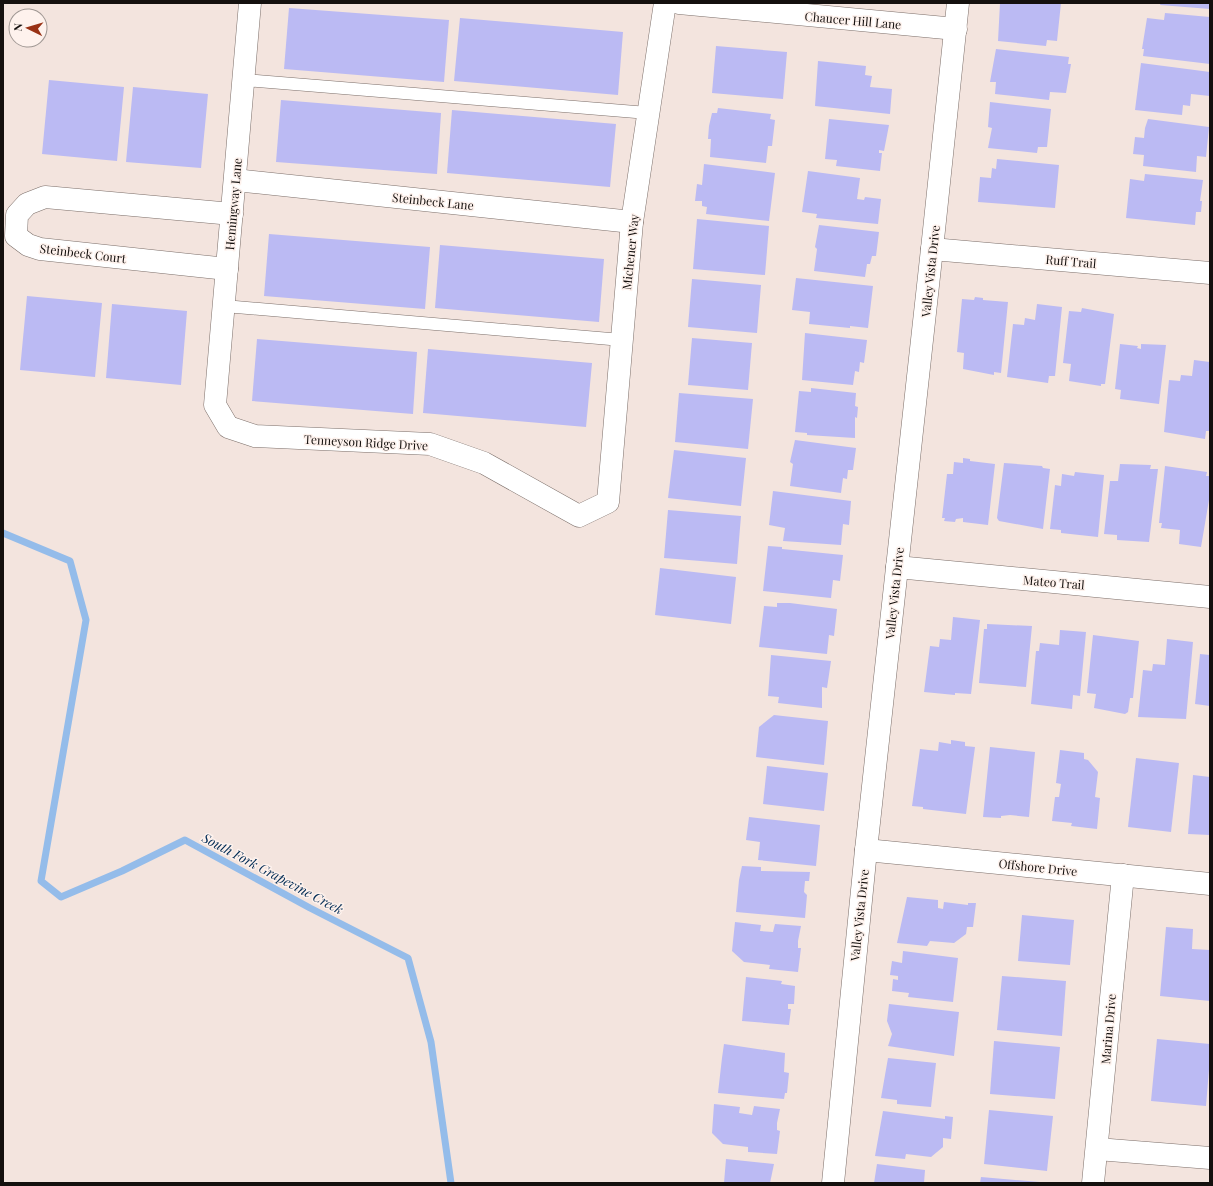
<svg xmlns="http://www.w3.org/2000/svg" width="1213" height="1186" font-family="'Playfair Display',serif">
<rect width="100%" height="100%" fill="#f3e4de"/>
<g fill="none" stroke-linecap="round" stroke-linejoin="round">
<!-- stream -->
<polyline stroke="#94bcea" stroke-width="7" points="3,533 70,561 86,620 41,881 61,897 122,871 185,840 310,908 408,958 431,1042 451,1183"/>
</g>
<!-- building -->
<g fill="#bbbaf3">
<polygon points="1000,3 1061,3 1057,41 1047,40 1046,46 998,41"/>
<polygon points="1161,3 1210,3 1210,9 1160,5"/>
<polygon points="289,8 449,20 444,82 284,69"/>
<polygon points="1165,13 1210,17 1210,64 1143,56 1144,49 1142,49 1147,18 1164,20"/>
<polygon points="460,18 623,32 618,95 454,81"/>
<polygon points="716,46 787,52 783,99 712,93"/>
<polygon points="996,49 1069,57 1068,64 1071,64 1066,93 1050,92 1049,100 995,94 996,82 990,82"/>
<polygon points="818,61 866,66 865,75 872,76 870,87 892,89 890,114 815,106"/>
<polygon points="1141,63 1210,72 1210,96 1191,94 1190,106 1183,105 1182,115 1135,110"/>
<polygon points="49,80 124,87 117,161 42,154"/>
<polygon points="133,87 208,94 201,168 126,162"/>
<polygon points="281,100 441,113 437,174 276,162"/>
<polygon points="990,102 1051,109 1047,147 1038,147 1037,153 988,148 992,128 988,127"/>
<polygon points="718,108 771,114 770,119 775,120 772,146 768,146 766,163 710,157 711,139 708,139 709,126 712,113 717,113"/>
<polygon points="452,110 616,124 610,187 447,173"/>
<polygon points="829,119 889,125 884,151 879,150 879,153 882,153 880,171 836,166 837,160 825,159"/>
<polygon points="1148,119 1209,127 1206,157 1197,156 1196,172 1143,166 1144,155 1133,154 1135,137 1144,138 1145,128"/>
<polygon points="997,159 1059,165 1055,208 978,202 980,177 991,178 992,168 996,169"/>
<polygon points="704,164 775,173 769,221 706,214 707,207 702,206 702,201 695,201 697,184 702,185"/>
<polygon points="808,171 860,178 857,199 864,200 865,197 881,199 878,224 816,218 817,214 802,212"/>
<polygon points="1145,174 1203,180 1200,201 1202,201 1201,212 1196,212 1195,225 1126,218 1130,179 1144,181"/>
<polygon points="697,219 769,226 765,275 693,269"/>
<polygon points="819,225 879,232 876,256 872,256 870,264 867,264 865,277 814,271 817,249 815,247"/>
<polygon points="269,234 430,247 425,309 264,296"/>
<polygon points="440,245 604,259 599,322 435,308"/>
<polygon points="796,278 873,286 868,328 850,326 850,328 809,324 810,312 792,310"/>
<polygon points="692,279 761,285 757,333 688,327"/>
<polygon points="27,296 102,303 95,377 20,370"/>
<polygon points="975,297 983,298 983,300 1008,302 1001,373 994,372 994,375 963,369 964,353 957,352 962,299 974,300"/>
<polygon points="112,304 187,311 181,385 106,378"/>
<polygon points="1037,304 1062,307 1055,376 1049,376 1048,383 1007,377 1013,324 1024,325 1025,318 1035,320"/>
<polygon points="1082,308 1114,314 1105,384 1101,384 1101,386 1069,381 1071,364 1063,363 1069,311 1081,312"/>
<polygon points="805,333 867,340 864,363 860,362 859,372 855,371 853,385 802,380"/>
<polygon points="692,338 752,343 748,390 688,385"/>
<polygon points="257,339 417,352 413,414 252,401"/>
<polygon points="1120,344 1138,346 1137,348 1141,349 1141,344 1166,345 1159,404 1120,399 1121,390 1115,389"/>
<polygon points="428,349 592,363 586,427 423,413"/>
<polygon points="1194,360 1210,362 1210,431 1206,431 1205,439 1164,432 1169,380 1180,381 1181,375 1192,376"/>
<polygon points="811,388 856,393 855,406 858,407 857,418 855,417 855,438 807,435 807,433 795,432 799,391 811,392"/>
<polygon points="679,393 753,399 748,449 675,442"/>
<polygon points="795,440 856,448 853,470 848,470 847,479 843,478 841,493 790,486 793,464 790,462"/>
<polygon points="674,450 746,458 741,506 668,498"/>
<polygon points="963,458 970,459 970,461 995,464 988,525 963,522 963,518 956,519 955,522 944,521 945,518 942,518 947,474 953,474 954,462 963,463"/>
<polygon points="1004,463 1042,466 1043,468 1050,469 1043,529 999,521 997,518"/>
<polygon points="1120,464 1151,465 1150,469 1158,469 1149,542 1117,540 1117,535 1104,534 1110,481 1118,481"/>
<polygon points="1165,466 1207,472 1206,476 1210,476 1210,494 1201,547 1179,544 1180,530 1161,528 1162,523 1159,523"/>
<polygon points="1075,472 1104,475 1098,537 1061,533 1061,530 1050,529 1055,485 1061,486 1062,474 1074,476"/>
<polygon points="773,491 851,501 849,525 843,524 841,545 783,541 785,528 769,525"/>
<polygon points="668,510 741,516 737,564 664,558"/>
<polygon points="768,546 782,547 782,549 843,555 840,581 833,580 831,598 763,591"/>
<polygon points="660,568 736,577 731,624 655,615"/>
<polygon points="777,603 790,603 837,609 834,636 829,635 827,654 759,647 764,606 777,607"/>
<polygon points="953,617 980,620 971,694 955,693 955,695 924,692 930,646 939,647 940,639 951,640"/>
<polygon points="987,624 1032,626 1026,687 979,683 984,629 987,629"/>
<polygon points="1060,630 1086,632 1080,696 1073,695 1072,709 1031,704 1036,651 1039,651 1040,643 1059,645"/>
<polygon points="1093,635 1139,641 1133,698 1130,698 1128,712 1125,714 1094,708 1096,694 1087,693"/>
<polygon points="1167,639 1193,642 1186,719 1138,717 1143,670 1152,671 1153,664 1165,665"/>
<polygon points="1200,654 1210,655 1210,706 1195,704"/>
<polygon points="771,655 831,661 827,688 822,687 822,708 778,703 779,697 768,696"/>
<polygon points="774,715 828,721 824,765 756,757 759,727"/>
<polygon points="951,740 965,742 965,746 975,747 966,814 923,809 923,807 912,806 920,749 938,751 939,742 951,744"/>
<polygon points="990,747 1035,752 1029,817 1010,815 1001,816 1001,818 983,817"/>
<polygon points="1060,750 1084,753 1084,759 1088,760 1098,772 1095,797 1100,798 1097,829 1071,826 1072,823 1052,821 1055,797 1059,797 1061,784 1056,783"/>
<polygon points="1136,758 1179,763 1171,832 1128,827"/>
<polygon points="767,766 828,773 824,811 763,804"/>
<polygon points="1193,775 1210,777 1210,835 1188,834"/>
<polygon points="749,817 820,825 816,866 758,860 760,842 746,840"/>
<polygon points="742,866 761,867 761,871 810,872 809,881 805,881 804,892 807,895 805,918 736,912 739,880"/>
<polygon points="907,897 938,900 938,908 943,909 944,902 968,905 968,903 976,903 973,927 967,927 966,934 954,943 930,941 927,946 897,943"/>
<polygon points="1022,915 1074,920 1070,965 1018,961"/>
<polygon points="735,922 761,925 760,931 773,932 775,924 801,926 798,941 798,948 801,948 798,972 769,969 770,965 744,962 732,951"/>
<polygon points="1166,927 1193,929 1192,949 1210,950 1210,1001 1160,996"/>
<polygon points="903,951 958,958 953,1002 908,997 909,993 892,991 893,979 898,980 898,976 890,975 892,961 902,963"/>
<polygon points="1002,976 1066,981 1062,1036 997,1030"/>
<polygon points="746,977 782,981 781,984 795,986 794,1004 788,1004 788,1009 791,1009 789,1025 742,1021"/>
<polygon points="889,1004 959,1012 954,1056 888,1046 892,1034 887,1021"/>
<polygon points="1157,1039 1210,1044 1210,1057 1206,1106 1151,1101"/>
<polygon points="994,1041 1060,1047 1055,1099 990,1094"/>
<polygon points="724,1044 785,1053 784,1072 789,1073 787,1093 785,1093 784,1099 718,1093 722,1058"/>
<polygon points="888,1058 936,1063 931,1107 897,1104 897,1100 881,1098"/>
<polygon points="714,1104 740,1107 739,1113 752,1115 754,1106 780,1109 777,1123 777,1130 780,1131 777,1154 748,1152 748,1147 723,1144 712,1133"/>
<polygon points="989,1110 1053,1116 1047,1171 984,1164"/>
<polygon points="883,1111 945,1119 945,1116 953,1117 951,1139 943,1138 943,1147 931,1157 906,1154 905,1159 875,1156"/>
<polygon points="726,1159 774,1164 770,1183 724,1183"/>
<polygon points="877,1164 925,1170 924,1183 874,1183"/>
<polygon points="981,1177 1040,1182 1040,1183 980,1183"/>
</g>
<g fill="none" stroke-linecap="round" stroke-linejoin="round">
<defs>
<g id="lane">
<polyline points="244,80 648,113"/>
<polyline points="224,306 622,340"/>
</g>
<g id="street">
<polyline points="250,3 215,405 228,427 255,436 430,444 484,463 579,516 608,502 632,222 665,3"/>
<polyline points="679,3 956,29"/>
<polyline points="235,180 632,222"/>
<polyline points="932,249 1210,273"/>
<polyline points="227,269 40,249 28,245 16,236 17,215 27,204 45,197 232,214"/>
<polyline points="897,567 1210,597"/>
<polyline points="866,850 1210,884"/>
<polyline points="1097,1149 1210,1158"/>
<polyline points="833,1183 866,850 932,249 958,3"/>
<polyline points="1093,1183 1123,875"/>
</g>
</defs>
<!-- lane casing -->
<use href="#lane" stroke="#7c6f6a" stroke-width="13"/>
<!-- street casing -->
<use href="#street" stroke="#7c6f6a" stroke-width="23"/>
<!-- lane -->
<use href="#lane" stroke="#fff" stroke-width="12"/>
<!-- street -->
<use href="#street" stroke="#fff" stroke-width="22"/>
</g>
<g text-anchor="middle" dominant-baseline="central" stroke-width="3" stroke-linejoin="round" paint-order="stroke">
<!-- street labels -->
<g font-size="12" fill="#14100e" stroke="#fef2ed">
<text transform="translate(853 20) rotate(5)">Chaucer Hill Lane</text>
<text transform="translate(433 201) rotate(6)">Steinbeck Lane</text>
<text transform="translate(233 204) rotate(-85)">Hemingway Lane</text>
<text transform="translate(630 252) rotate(-84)">Michener Way</text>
<text transform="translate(83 253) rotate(7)">Steinbeck Court</text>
<text transform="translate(1071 261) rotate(5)">Ruff Trail</text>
<text transform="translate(930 271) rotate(-84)">Valley Vista Drive</text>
<text transform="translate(366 442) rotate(3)">Tenneyson Ridge Drive</text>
<text transform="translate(1054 582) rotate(5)">Mateo Trail</text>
<text transform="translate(894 593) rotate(-84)">Valley Vista Drive</text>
<text transform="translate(1038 867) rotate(6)">Offshore Drive</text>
<text transform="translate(859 915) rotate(-84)">Valley Vista Drive</text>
<text transform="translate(1108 1029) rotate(-85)">Marina Drive</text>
</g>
<!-- water labels -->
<g font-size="13" font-style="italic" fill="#002a53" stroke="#fef2ed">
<text transform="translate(273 873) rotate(28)">South Fork Grapevine Creek</text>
</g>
</g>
<!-- border -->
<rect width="1213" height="1186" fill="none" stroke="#14100e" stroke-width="8"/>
<!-- north arrow -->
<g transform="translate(28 28) rotate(275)"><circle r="19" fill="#fef2ed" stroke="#a09894"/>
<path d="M0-3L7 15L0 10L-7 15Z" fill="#993114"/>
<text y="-6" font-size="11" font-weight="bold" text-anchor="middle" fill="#14100e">N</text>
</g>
</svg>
